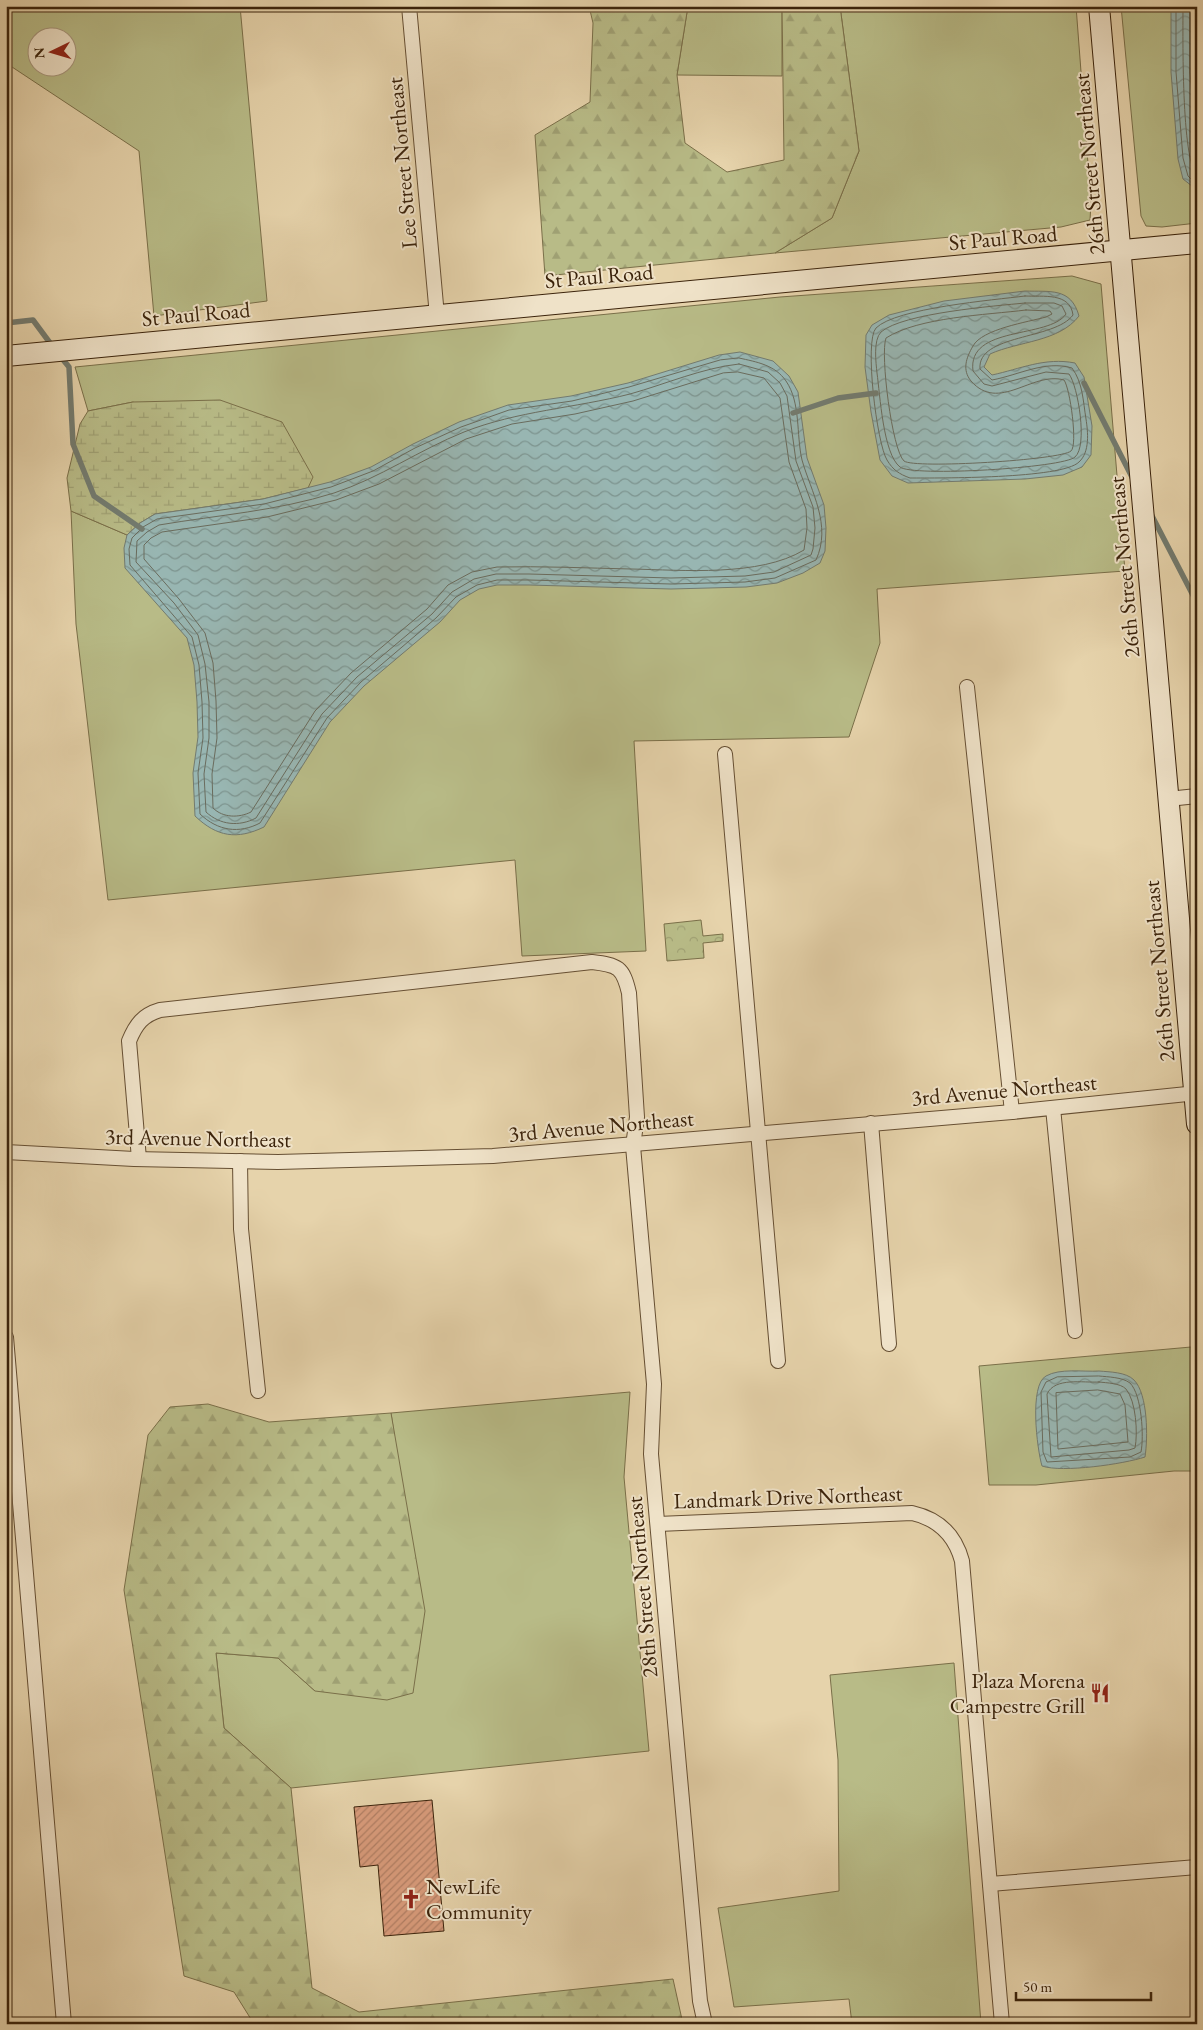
<svg xmlns="http://www.w3.org/2000/svg" width="1203" height="2030" font-family="'EB Garamond',serif">
<defs>
<pattern id="forest-firs" width="22" height="20" patternUnits="userSpaceOnUse" patternTransform="scale(1.25)"><rect width="22" height="20" fill="#b8bb87"/><path d="M5 1l3.5 6h-7zM16 11l3.5 6h-7z" fill="#9fa073"/></pattern>
<pattern id="wetland-marsh" width="20" height="14" patternUnits="userSpaceOnUse" patternTransform="scale(1.25)"><rect width="20" height="14" fill="#b8bb87"/><path d="M1 5h8M5 5V1M11 12h8M15 12V8" fill="none" stroke="#9fa073"/></pattern>
<pattern id="park-crowns" width="20" height="18" patternUnits="userSpaceOnUse" patternTransform="scale(1.25)"><rect width="20" height="18" fill="#b8bb87"/><path d="M2 6a3 3 0 1 1 6 0M12 15a3 3 0 1 1 6 0" fill="none" stroke="#9fa073"/></pattern>
<pattern id="water-waves" width="16" height="10" patternUnits="userSpaceOnUse" patternTransform="scale(1.25)"><rect width="16" height="10" fill="#98b6b2"/><path d="M0 5q4-4 8 0t8 0" fill="none" stroke="#7d948f"/></pattern>
<pattern id="building-hatch" width="6" height="6" patternUnits="userSpaceOnUse" patternTransform="scale(1.25)"><rect width="6" height="6" fill="#d89b7b"/><path d="M-1 1l2-2M0 6l6-6M5 7l2-2" fill="none" stroke="#b07e63"/></pattern>
</defs>
<rect width="100%" height="100%" fill="#e6d3ab"/>
<filter id="stains"><feTurbulence type="fractalNoise" baseFrequency=".004" numOctaves="4"/><feColorMatrix values="0 0 0 0 .2 0 0 0 0 .09 0 0 0 0 .02 0 0 0 .5 -.17"/></filter>
<radialGradient id="worn" r=".72"><stop offset=".6" stop-color="#630" stop-opacity="0"/><stop offset="1" stop-color="#630" stop-opacity=".3"/></radialGradient>
<!-- grass -->
<g fill="#b8bb87" stroke="#7a6f49" fill-rule="evenodd">
<path d="M6,6H240L267,301L154,316L139,151L6,63ZM38,38H68V68H38Z"/>
<polygon points="688,6 782,6 782,76 677,75"/>
<polygon points="840,6 1076,6 1091,203 1090,220 1061,227 775,253 832,218 859,151"/>
<polygon points="1121,6 1197,6 1197,223 1162,227 1146,226 1141,216"/>
<polygon points="1072,276 1101,284 1125,571 877,589 880,643 849,737 634,741 646,951 522,956 515,860 108,900 76,624 71,511 127,535 199,507 263,499 307,488 133,402 88,411 75,367 780,297"/>
<polygon points="1191,1347 1197,1471 1174,1471 1036,1485 989,1485 979,1366"/>
<polygon points="630,1392 624,1477 649,1751 291,1788 224,1728 216,1653 278,1658 315,1691 401,1482 391,1413"/>
<polygon points="954,1663 981,2024 852,2024 849,1999 734,2007 718,1908 839,1891 838,1760 830,1675"/>
</g>
<!-- forest -->
<g fill="url(#forest-firs)" stroke="#7a6f49">
<polygon points="589,6 688,6 677,75 685,143 727,172 784,160 782,6 840,6 859,151 832,218 775,253 545,276 535,135 590,102 593,23"/>
<polygon points="208,1404 269,1422 391,1413 425,1611 413,1693 387,1700 315,1691 278,1658 216,1653 224,1728 291,1788 312,1988 359,2012 673,1979 683,2024 254,2024 234,1992 184,1976 124,1590 148,1435 170,1407"/>
</g>
<!-- wetland -->
<polygon fill="url(#wetland-marsh)" stroke="#7a6f49" points="220,400 282,422 313,477 308,488 263,499 155,514 140,523 127,535 71,511 67,478 80,424 88,411 133,402"/>
<!-- park -->
<polygon fill="url(#park-crowns)" stroke="#7a6f49" points="701,920 703,936 723,934 723,941 703,943 704,958 667,961 664,924"/>
<!-- water -->
<g fill="url(#water-waves)" stroke="#737b6f">
<polygon points="1171,6 1197,6 1197,190 1183,179 1178,159 1171,72"/>
<path d="M1025,291C1050,292 1071,287 1079,316C1059,342 1019,341 990,354L984,367L992,375C1020,369 1045,357 1075,363L1084,377L1092,426L1091,455L1082,467L1063,475L1025,479L908,483L892,476L880,460L871,412L865,367L866,335L872,325L889,315L944,301Z"/>
<path d="M740,352L773,361L789,376L798,392L807,458L824,505L826,528L825,551L820,563L803,573L777,583L746,587L671,589L529,585H497L479,589L460,600L440,622L364,686L330,722L264,827C237,840 217,837 195,816L193,773L198,737L197,702L194,665L187,638L125,568L124,548L127,535L140,523L155,514L263,499L330,482L371,467L413,444L459,422L508,405L571,396L628,383L719,355Z"/>
<path d="M1099,1371C1110,1372 1126,1372 1134,1380C1148,1394 1148,1438 1145,1457C1124,1464 1062,1473 1042,1466C1037,1449 1029,1385 1046,1376C1060,1368 1083,1372 1099,1371Z"/>
</g>
<g fill="none" stroke-linecap="round" stroke-linejoin="round">
<!-- shore -->
<g stroke="#6a6c5e" stroke-width="1">
<polyline points="1176,6 1176,72 1183,158 1188,176 1197,185"/>
<path d="M1183,6C1183,35 1181,159 1197,177"/>
<polyline points="1190,6 1190,72 1197,157"/>
<path d="M1025,296C1043,297 1070,292 1073,315C1055,340 977,334 980,369L992,380C1019,375 1045,360 1072,368C1083,383 1083,401 1086,419C1088,432 1090,452 1079,462C1062,479 938,478 910,478C899,474 893,470 887,460C877,444 864,341 876,328C896,308 994,300 1025,296Z"/>
<path d="M1025,303H1054L1062,306L1066,314C1049,339 967,325 973,371L984,384L992,386L1046,372L1069,374C1078,386 1088,446 1075,457C1063,468 912,477 900,467C883,454 880,394 877,373C876,363 873,340 881,332C903,313 995,306 1025,303Z"/>
<path d="M1026,310L1050,311L1052,314L1046,317C1028,322 982,329 973,346C966,358 962,370 971,381C999,413 1032,371 1064,380C1070,388 1078,445 1071,451C1061,460 914,469 904,461C892,450 880,354 886,338C919,317 986,315 1026,310Z"/>
<path d="M739,358C757,362 775,365 786,381C801,403 796,434 802,460C811,492 832,525 816,560L775,578L745,582L671,584L529,580H497L477,585L456,597L436,618L361,682L327,718L260,823C239,834 218,831 200,814L198,773L203,738L202,702L199,665L192,637L130,565L129,549L132,538L143,527L157,519L264,504L331,487L373,471L415,448L461,427L509,410L572,401L629,387L720,360Z"/>
<path d="M739,364L768,372L780,383L787,396L796,461L813,507L815,528L813,549L811,555L774,572L745,576L671,578L529,574H496L474,579L452,592L432,614L357,677L322,714L256,818C239,827 220,825 206,812L204,774L209,738V702L205,664L198,635L174,603L136,562L137,541L147,532L159,525C218,515 277,511 334,493C380,478 419,450 464,432C517,411 575,408 630,394C666,384 702,368 739,364Z"/>
<path d="M738,372L764,378L780,398L789,462L806,509L807,528L804,550C759,577 683,570 631,569C586,568 542,566 497,567L472,572L448,585L427,609L351,673L315,711L251,812C239,818 223,818 213,808L212,774L217,738L216,701L213,663L205,633L179,599L144,559V545L151,538L162,532L267,517L336,500L379,484L466,439L512,424L575,414L633,401L723,373Z"/>
<path d="M1099,1376C1108,1377 1122,1377 1130,1383C1142,1395 1144,1437 1141,1452L1130,1457L1047,1462L1043,1452L1041,1392L1046,1382L1057,1377Z"/>
<path d="M1099,1382C1107,1383 1120,1383 1126,1389C1136,1401 1138,1433 1135,1448L1129,1450L1051,1457L1047,1394C1055,1377 1083,1383 1099,1382Z"/>
<polygon points="1098,1390 1120,1394 1125,1405 1128,1442 1058,1449 1056,1393"/>
</g>
<!-- stream -->
<g stroke="#737b6f" stroke-width="5.5">
<polyline points="6,323 33,320 53,347"/>
<polyline points="60,356 69,367 73,444 94,496 142,529"/>
<polyline points="1084,383 1133,479"/>
<polyline points="793,413 838,398 876,393"/>
<polyline points="1151,514 1197,603"/>
</g>
</g>
<!-- building -->
<polygon fill="url(#building-hatch)" stroke="#3b230b" points="432,1800 444,1931 384,1936 378,1865 360,1867 354,1807"/>
<g fill="none" stroke-linecap="round" stroke-linejoin="round">
<defs>
<g id="street">
<polyline points="409,6 437,316"/>
<polyline points="967,687 1012,1112"/>
<polyline points="725,754 778,1361"/>
<polyline points="1168,799 1197,796"/>
<polyline points="1053,1108 1075,1331"/>
<polyline points="871,1123 889,1344"/>
<polyline points="6,1152 134,1159 278,1162 493,1156 1012,1112 1197,1093"/>
<path d="M139,1159L129,1041C136,1024 143,1015 160,1010L592,962C618,965 623,967 629,993L637,1117L633,1146L654,1384L651,1454L700,2001L705,2024"/>
<polyline points="240,1161 241,1229 258,1391"/>
<polyline points="6,1337 64,2024"/>
<path d="M658,1524L912,1513C939,1519 955,1535 962,1561L1002,2024"/>
<polyline points="990,1884 1197,1867"/>
</g>
<g id="secondary">
<polyline points="1099,6 1197,1124"/>
<polyline points="6,356 1197,243"/>
</g>
</defs>
<!-- street casing -->
<use href="#street" stroke="#664f33" stroke-width="16"/>
<!-- secondary casing -->
<use href="#secondary" stroke="#3b230b" stroke-width="22"/>
<!-- street -->
<use href="#street" stroke="#efe2c8" stroke-width="14"/>
<!-- secondary -->
<use href="#secondary" stroke="#efe2c8" stroke-width="20"/>
</g>
<!-- icons -->
<defs>
<symbol id="restaurant-bare" viewBox="-9 -9 18 18"><path d="M-5-6h1v4h1v-4h1v4h1v-4h1v5L-1.5 .5V6h-2V.5L-5-1ZM5-6V6H3V1.5H1.5Q1.5-4 5-6Z" fill="#8f2418" stroke="#efe2c8" stroke-width="2.5" paint-order="stroke"/></symbol>
<symbol id="church-bare" viewBox="-9 -9 18 18"><path d="M-1.2-6h2.4v3.5h3.3v2.4h-3.3V6h-2.4V-.1h-3.3v-2.4h3.3Z" fill="#8f2418" stroke="#efe2c8" stroke-width="2.5" paint-order="stroke"/></symbol>
</defs>
<g fill-rule="evenodd">
<use href="#restaurant-bare" x="1086" y="1679" width="28" height="28"/>
<use href="#church-bare" x="397" y="1885" width="28" height="28"/>
</g>
<g text-anchor="middle" dominant-baseline="central" stroke-width="4" stroke-linejoin="round" paint-order="stroke">
<!-- street labels -->
<g font-size="22" fill="#3b230b" stroke="#efe2c8">
<text transform="translate(402 163) rotate(-95)">Lee Street Northeast</text>
<text transform="translate(1089 164) rotate(-95)">26th Street Northeast</text>
<text transform="translate(1003 238) rotate(-5)">St Paul Road</text>
<text transform="translate(599 276) rotate(-5)">St Paul Road</text>
<text transform="translate(196 314) rotate(-5)">St Paul Road</text>
<text transform="translate(1124 567) rotate(-95)">26th Street Northeast</text>
<text transform="translate(1159 971) rotate(-95)">26th Street Northeast</text>
<text transform="translate(1004 1090) rotate(-5)">3rd Avenue Northeast</text>
<text transform="translate(601 1126) rotate(-5)">3rd Avenue Northeast</text>
<text transform="translate(198 1138) rotate(1)">3rd Avenue Northeast</text>
<text transform="translate(788 1497) rotate(-2)">Landmark Drive Northeast</text>
<text transform="translate(642 1587) rotate(-95)">28th Street Northeast</text>
</g>
<!-- poi labels -->
<g font-size="22" fill="#3b230b" stroke="#efe2c8" text-anchor="end">
<text x="1085" y="1680">Plaza Morena<tspan x="1085" dy="25">Campestre Grill</tspan></text>
<text x="426" y="1886" text-anchor="start">NewLife<tspan x="426" dy="25">Community</tspan></text>
</g>
</g>
<!-- margin -->
<rect width="1203" height="2030" fill="none" stroke="#e6d3ab" stroke-width="25"/>
<rect x="8" y="8" width="1188" height="2015" fill="none" stroke="#3b230b" stroke-width="2.5"/>
<rect x="12" y="12" width="1178" height="2005" fill="none" stroke="#3b230b"/>
<!-- north arrow -->
<g transform="translate(52 52) rotate(265)"><circle r="24" fill="#efe2c8" stroke="#a7967c"/>
<path d="M0-4L9 19L0 12L-9 19Z" fill="#8f2418"/>
<text y="-8" font-size="14" font-weight="bold" text-anchor="middle" fill="#3b230b">N</text>
</g>
<!-- scale -->
<path d="M1016 1992v8h135v-8" fill="none" stroke="#3b230b" stroke-width="2.5"/>
<text x="1023" y="1992" font-size="15" fill="#3b230b" stroke="#efe2c8" stroke-width="4" paint-order="stroke">50 m</text>
<rect width="100%" height="100%" filter="url(#stains)"/>
<rect width="100%" height="100%" fill="url(#worn)"/>
</svg>
